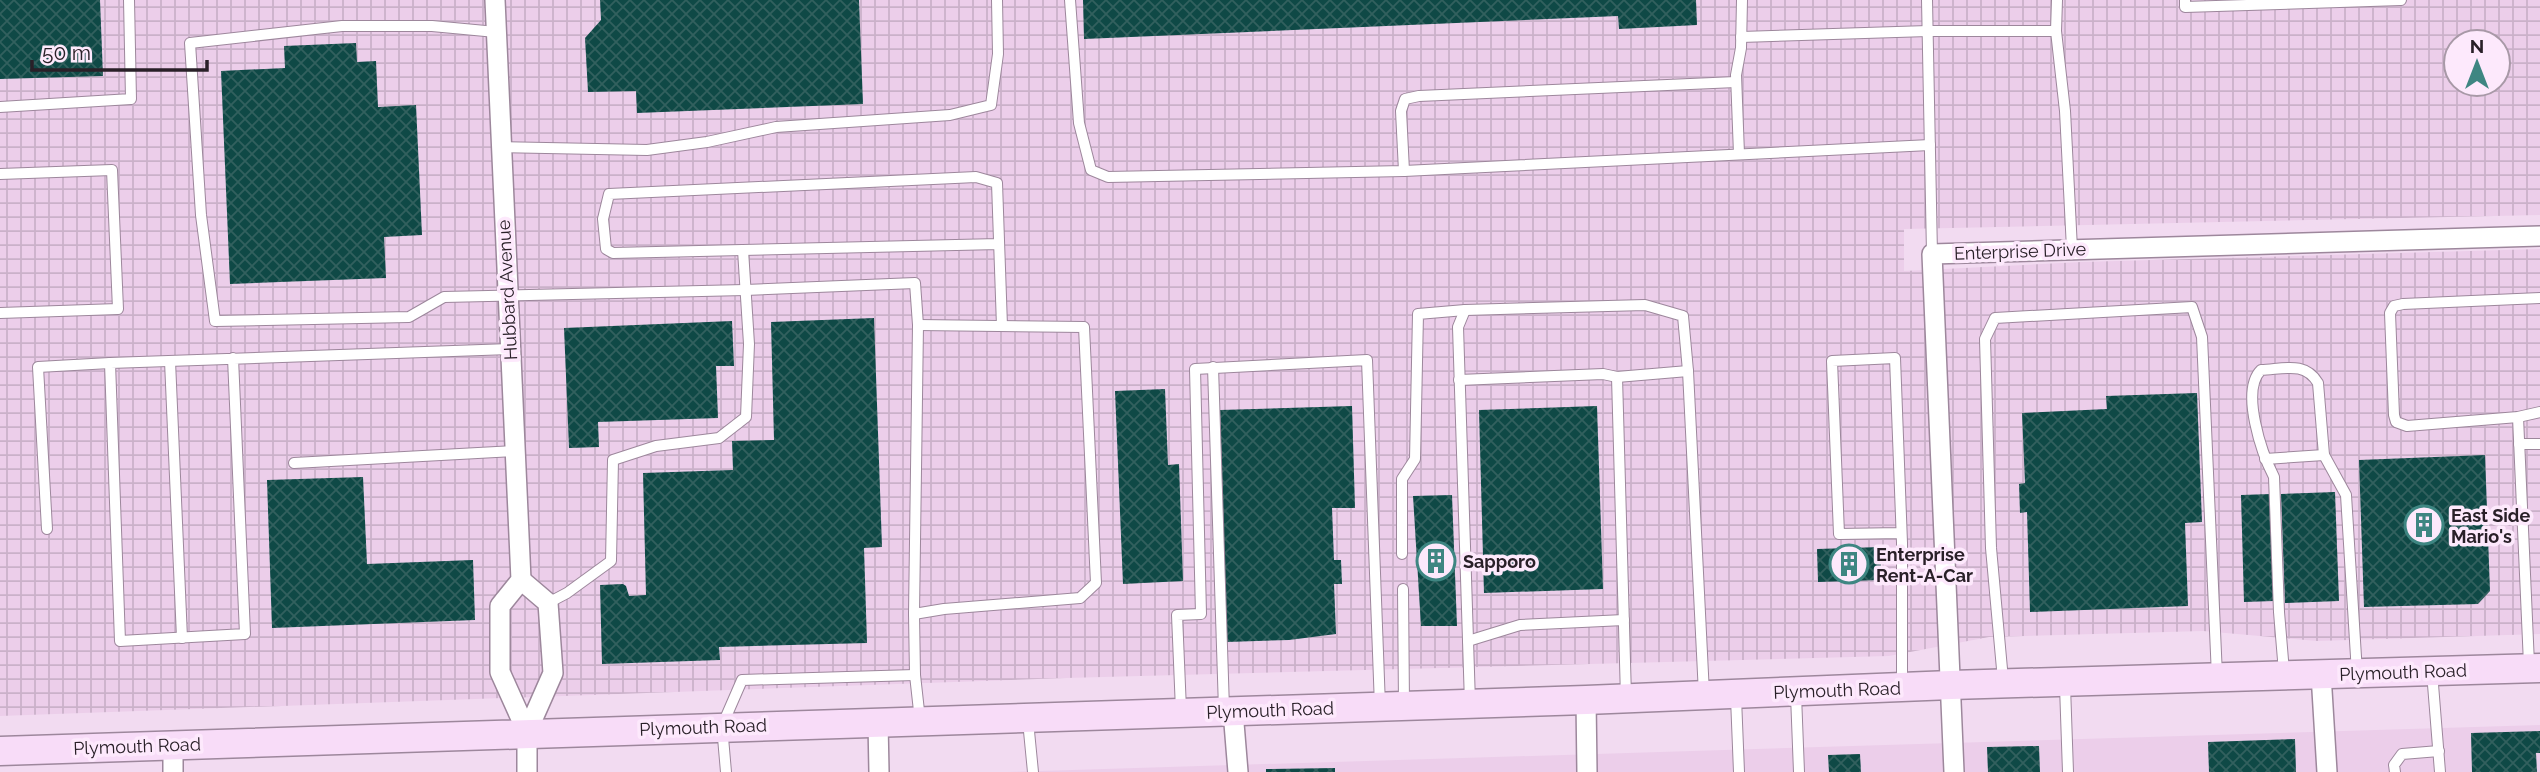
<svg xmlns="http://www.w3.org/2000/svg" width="2540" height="772" font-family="Raleway,sans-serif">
<defs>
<pattern id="industrial-grid" width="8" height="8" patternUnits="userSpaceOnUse" patternTransform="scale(1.75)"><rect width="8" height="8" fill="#ecceea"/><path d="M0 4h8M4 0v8" fill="none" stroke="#cab1c9"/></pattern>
<pattern id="building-cross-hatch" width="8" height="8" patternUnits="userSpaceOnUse" patternTransform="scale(1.75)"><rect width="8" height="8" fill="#0f4946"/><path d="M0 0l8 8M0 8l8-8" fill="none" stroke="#32605e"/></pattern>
</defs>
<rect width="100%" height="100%" fill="#f2dbf1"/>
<!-- built -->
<polygon fill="#ecceea" points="2540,725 2540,772 1006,772"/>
<!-- industrial -->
<path fill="url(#industrial-grid)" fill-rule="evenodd" d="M0,0H2540V215L1904,229V271L2081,262L2540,249V634L2317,641L2203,631L1989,637L1889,656L1066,678L0,716ZM2456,42H2498V84H2456Z"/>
<!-- building -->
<g fill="url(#building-cross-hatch)">
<polygon points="0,0 100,0 103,76 0,79"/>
<polygon points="600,0 859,0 863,104 637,113 636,91 588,92 585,38 601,20"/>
<polygon points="1083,0 1696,0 1697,25 1619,29 1618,16 1084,39"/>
<polygon points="356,43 357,62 376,61 378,107 416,105 422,235 384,237 386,278 230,284 221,71 285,68 284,46"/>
<polygon points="874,318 882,547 864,548 867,643 719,647 720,660 602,664 600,585 623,584 626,586 629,596 646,595 643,473 733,470 732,441 774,440 771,322"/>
<polygon points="732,321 734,366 716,366 718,418 598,422 599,447 569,448 564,328"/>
<polygon points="1165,389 1168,465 1179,464 1183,581 1123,584 1115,391"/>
<polygon points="2197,393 2202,522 2185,523 2188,606 2030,612 2027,512 2020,513 2019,484 2025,483 2022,413 2107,409 2106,396"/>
<polygon points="1352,406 1355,508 1332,508 1334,560 1341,560 1342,584 1334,584 1336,634 1289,640 1227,642 1220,410"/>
<polygon points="1597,406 1603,589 1484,593 1479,410"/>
<polygon points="2485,455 2490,591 2478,604 2364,607 2359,460"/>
<polygon points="363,477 367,564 473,560 475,620 272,628 267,480"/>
<polygon points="2335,492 2339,601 2285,603 2281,494"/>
<polygon points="2271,494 2274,601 2244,602 2241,495"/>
<polygon points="1452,495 1457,626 1421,626 1413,496"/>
<polygon points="1881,547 1881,580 1818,582 1817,549"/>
<polygon points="2540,731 2540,753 2536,753 2537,772 2472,772 2471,733"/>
<polygon points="2295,739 2296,772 2209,772 2208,742"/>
<polygon points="2039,746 2040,772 1988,772 1987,747"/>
<polygon points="1860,754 1861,772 1829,772 1828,755"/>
<polygon points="1335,768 1335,772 1266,772 1266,769"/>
</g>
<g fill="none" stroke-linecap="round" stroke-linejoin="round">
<defs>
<g id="service">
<polyline points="1070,0 1079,123 1091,170 1108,177 1404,171 1930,145"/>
<polyline points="1927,0 1932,254"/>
<polyline points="2185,0 2185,7 2401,0"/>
<polyline points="2056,31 2065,111 2072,249"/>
<polyline points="496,32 432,26 342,26 190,43 201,215 215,321 409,317 444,297 745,290 915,283 918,325 914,614 915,675 920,720"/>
<polyline points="1741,37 1928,31 2056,31 2057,0"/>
<polyline points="0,107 131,99 129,0"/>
<polyline points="500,147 647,150 707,142 776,127 950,115 991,105 998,54 997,0"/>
<polyline points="1739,154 1736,75 1741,48 1742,0"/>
<polyline points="1404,171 1401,111 1405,99 1419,96 1736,82"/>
<polyline points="0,174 112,170 118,309 0,313"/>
<polyline points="999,244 613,253 606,249 603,219 609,194 976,177 997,183 1002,326"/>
<polyline points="2540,298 2403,304 2394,306 2390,313 2394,415 2396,422 2407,426 2518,417 2540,412"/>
<polyline points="1465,310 1458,327 1470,703"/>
<polyline points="233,358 245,634 120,641 110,363 510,349"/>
<polyline points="170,361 182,638"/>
<polyline points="1213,367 1224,709"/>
<polyline points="1617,377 1626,697"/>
<polyline points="1459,380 1603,374 1617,377 1688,371"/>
<polyline points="2518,417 2529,664"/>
<polyline points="2519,444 2540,444"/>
<polyline points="2265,459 2324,455"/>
<polyline points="294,463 515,451"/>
<polyline points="47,529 38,367 110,363"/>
<polyline points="1901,533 1839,534 1832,361 1895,358 1902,543 1902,683"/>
<polyline points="1402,554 1402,479 1415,459 1418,314 1465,310 1645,305 1683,316 1688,371 1704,694"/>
<polyline points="1403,589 1404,705"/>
<polyline points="548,603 567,593 611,561 613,460 656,446 719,438 746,417 749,344 743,250"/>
<polyline points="914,614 944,609 1080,598 1096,583 1084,327 918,325"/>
<polyline points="1468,641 1520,625 1624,620"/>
<path d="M2284,672L2279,612L2274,477C2262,454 2240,391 2261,370C2284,369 2305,361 2318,383L2324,455L2346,495L2357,673"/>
<polyline points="2432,672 2440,772"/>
<polyline points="2003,680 1991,548 1985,339 1995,318 2192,307 2202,337 2217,676"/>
<polyline points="2065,686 2068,772"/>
<polyline points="1796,695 1799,772"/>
<polyline points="1736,698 1739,772"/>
<polyline points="1181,710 1177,615 1201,614 1195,369 1367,360 1380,706"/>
<polyline points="1028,721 1033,772"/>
<polyline points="726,772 722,726 742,680 915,675"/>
<polyline points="2395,772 2394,765 2402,754 2439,751"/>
</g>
<g id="minor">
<polyline points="495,0 521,580 500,606 500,672 527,732 527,772"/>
<polyline points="521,580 548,603 553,673 527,732"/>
<polyline points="2321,674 2327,772"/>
<polyline points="1586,700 1587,772"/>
<polyline points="1233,711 1238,772"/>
<polyline points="878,722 879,772"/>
<polyline points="173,745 173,772"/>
<polyline points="1954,772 1932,254 2540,236"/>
</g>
<polyline id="secondary" points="0,751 1586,700 1951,685 2540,668"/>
</defs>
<!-- service casing -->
<use href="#service" stroke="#9d879c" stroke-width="12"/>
<!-- minor casing -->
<use href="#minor" stroke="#9d879c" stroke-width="22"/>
<!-- secondary casing -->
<use href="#secondary" stroke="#9d879c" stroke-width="31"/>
<!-- service -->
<use href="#service" stroke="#fff" stroke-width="10"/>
<!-- minor -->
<use href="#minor" stroke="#fff" stroke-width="19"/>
<!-- secondary -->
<use href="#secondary" stroke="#f8dcf8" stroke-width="28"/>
</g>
<!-- icons -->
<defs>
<symbol id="building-ring" viewBox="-11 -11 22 22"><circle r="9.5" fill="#fde9fc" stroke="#3e8682" stroke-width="1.5"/><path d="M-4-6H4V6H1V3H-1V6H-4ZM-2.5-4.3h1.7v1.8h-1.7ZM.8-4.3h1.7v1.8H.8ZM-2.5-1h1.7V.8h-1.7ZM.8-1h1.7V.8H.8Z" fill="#3e8682"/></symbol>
</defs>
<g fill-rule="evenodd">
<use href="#building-ring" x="2402" y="503" width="44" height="44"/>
<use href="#building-ring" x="1414" y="539" width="44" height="44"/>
<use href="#building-ring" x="1827" y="542" width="44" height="44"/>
</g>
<g text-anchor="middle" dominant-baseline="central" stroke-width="7" stroke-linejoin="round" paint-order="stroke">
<!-- street labels -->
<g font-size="18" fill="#292028" stroke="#fde9fc">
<text transform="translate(2020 251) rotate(-2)">Enterprise Drive</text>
<text transform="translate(507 290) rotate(-93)">Hubbard Avenue</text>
<text transform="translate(2403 672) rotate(-2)">Plymouth Road</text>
<text transform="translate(1837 690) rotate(-2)">Plymouth Road</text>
<text transform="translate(1270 710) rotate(-2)">Plymouth Road</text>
<text transform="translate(703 727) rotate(-2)">Plymouth Road</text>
<text transform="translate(137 746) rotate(-2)">Plymouth Road</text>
</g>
<!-- poi labels -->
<g font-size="18" font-weight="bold" fill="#292028" stroke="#fde9fc" text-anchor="start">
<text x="2451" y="515">East Side<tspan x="2451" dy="21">Mario's</tspan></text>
<text x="1876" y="554">Enterprise<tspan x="1876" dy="21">Rent-A-Car</tspan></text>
<text x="1463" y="561">Sapporo</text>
</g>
</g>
<!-- north arrow -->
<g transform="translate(2477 63)"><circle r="33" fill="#fde9fc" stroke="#a899a7" stroke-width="2"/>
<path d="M0-5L12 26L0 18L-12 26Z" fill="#3e8682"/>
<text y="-10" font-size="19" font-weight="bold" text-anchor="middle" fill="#292028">N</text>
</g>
<!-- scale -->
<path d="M32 60v10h175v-10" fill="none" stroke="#292028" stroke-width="3.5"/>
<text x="42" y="60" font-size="21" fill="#292028" stroke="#fde9fc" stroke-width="5" paint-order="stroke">50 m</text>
</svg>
